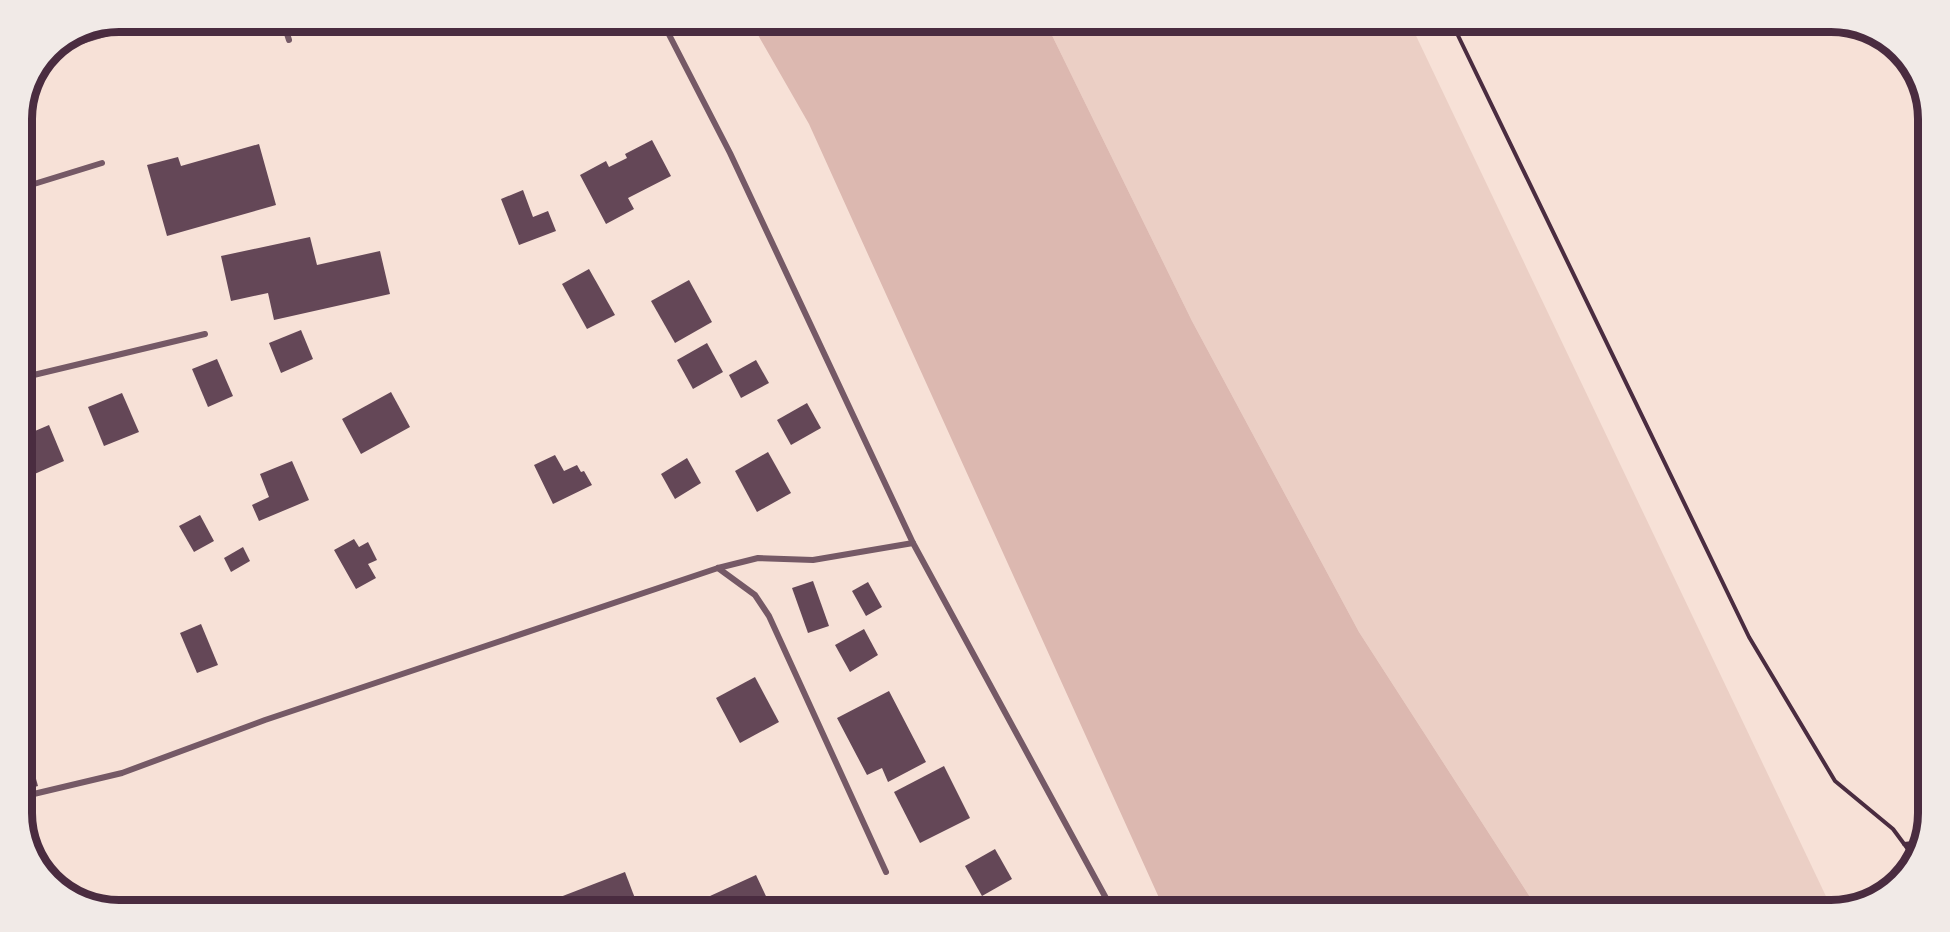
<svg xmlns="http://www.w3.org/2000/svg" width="1950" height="932" font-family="Cabin,sans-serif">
<rect width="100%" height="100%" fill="#f7e1d7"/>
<!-- green -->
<polygon fill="#ebcfc5" points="1045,21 1409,21 1833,911 1539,911 1359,632 1192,321"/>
<!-- water -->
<polygon fill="#dcb8b0" points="750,21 1045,21 1192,321 1359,632 1539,911 1165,911 809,124"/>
<!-- building -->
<g fill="#644757">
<polygon points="652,140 671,176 628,198 634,209 606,224 580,175 606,161 609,167 627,158 625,154"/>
<polygon points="259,144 276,205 167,236 147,165 178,157 181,166"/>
<polygon points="523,190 533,217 548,211 556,231 519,245 501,199"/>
<polygon points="310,237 317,265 380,251 390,294 274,320 268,293 231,301 221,256"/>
<polygon points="589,269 615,315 587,329 562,284"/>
<polygon points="689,280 712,322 675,343 651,301"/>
<polygon points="301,330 313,359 281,373 269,343"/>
<polygon points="707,343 723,372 693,389 677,360"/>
<polygon points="217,359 233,396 208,407 192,369"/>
<polygon points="756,360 769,383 741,398 729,375"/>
<polygon points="391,392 410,427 361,454 342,419"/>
<polygon points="122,393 139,432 104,446 88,407"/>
<polygon points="807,403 821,428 791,445 777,420"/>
<polygon points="49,425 64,461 30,476 21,456 21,437"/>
<polygon points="768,452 791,493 757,512 735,471"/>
<polygon points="555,455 564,471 577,465 581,472 584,471 592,485 553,504 534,465"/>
<polygon points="687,458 701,483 675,499 661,474"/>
<polygon points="292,461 309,500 259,521 252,505 269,497 260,474"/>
<polygon points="200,515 214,541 194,552 179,526"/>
<polygon points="354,539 359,547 368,542 377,560 368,564 376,578 356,589 334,550"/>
<polygon points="243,547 250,561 231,572 224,558"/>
<polygon points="813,581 829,626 808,633 792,588"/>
<polygon points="868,582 882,607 866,616 852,591"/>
<polygon points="201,624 218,665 197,673 180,633"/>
<polygon points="864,629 878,655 850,672 835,645"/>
<polygon points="755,677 779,722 740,743 716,698"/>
<polygon points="889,691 926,762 888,782 882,768 867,775 837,718"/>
<polygon points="22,728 38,786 21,791 21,728"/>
<polygon points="944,766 970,818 920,843 894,792"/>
<polygon points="995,849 1012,879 982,896 965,866"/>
<polygon points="625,872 636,901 609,911 544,911 542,904"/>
<polygon points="756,875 773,911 702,911 714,906 710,896"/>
</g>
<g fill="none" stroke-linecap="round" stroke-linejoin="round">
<!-- path -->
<g stroke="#4a2c40" stroke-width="4">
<polyline points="1451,21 1749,637 1835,781 1893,829 1916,860"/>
<polyline points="1904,844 1922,842"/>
</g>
<!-- minor -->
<g stroke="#755966" stroke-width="6">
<polyline points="283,21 289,40"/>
<polyline points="662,21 730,153 913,543 1113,911"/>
<polyline points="49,51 148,21"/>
<polyline points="21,188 102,163"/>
<polyline points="21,378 205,334"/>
<polyline points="718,568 755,595 769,616 886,872"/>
<polyline points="21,797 122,773 265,720 718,568 758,558 813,560 913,543"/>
</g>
</g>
<!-- crop -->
<path d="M0 0H1950V932H0ZM119 32H1831A87 87 0 0 1 1918 119V813A87 87 0 0 1 1831 900H119A87 87 0 0 1 32 813V119A87 87 0 0 1 119 32Z" fill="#f1eae7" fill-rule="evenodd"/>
<path fill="none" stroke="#4a2c40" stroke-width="8" d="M119 32H1831A87 87 0 0 1 1918 119V813A87 87 0 0 1 1831 900H119A87 87 0 0 1 32 813V119A87 87 0 0 1 119 32Z"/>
</svg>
